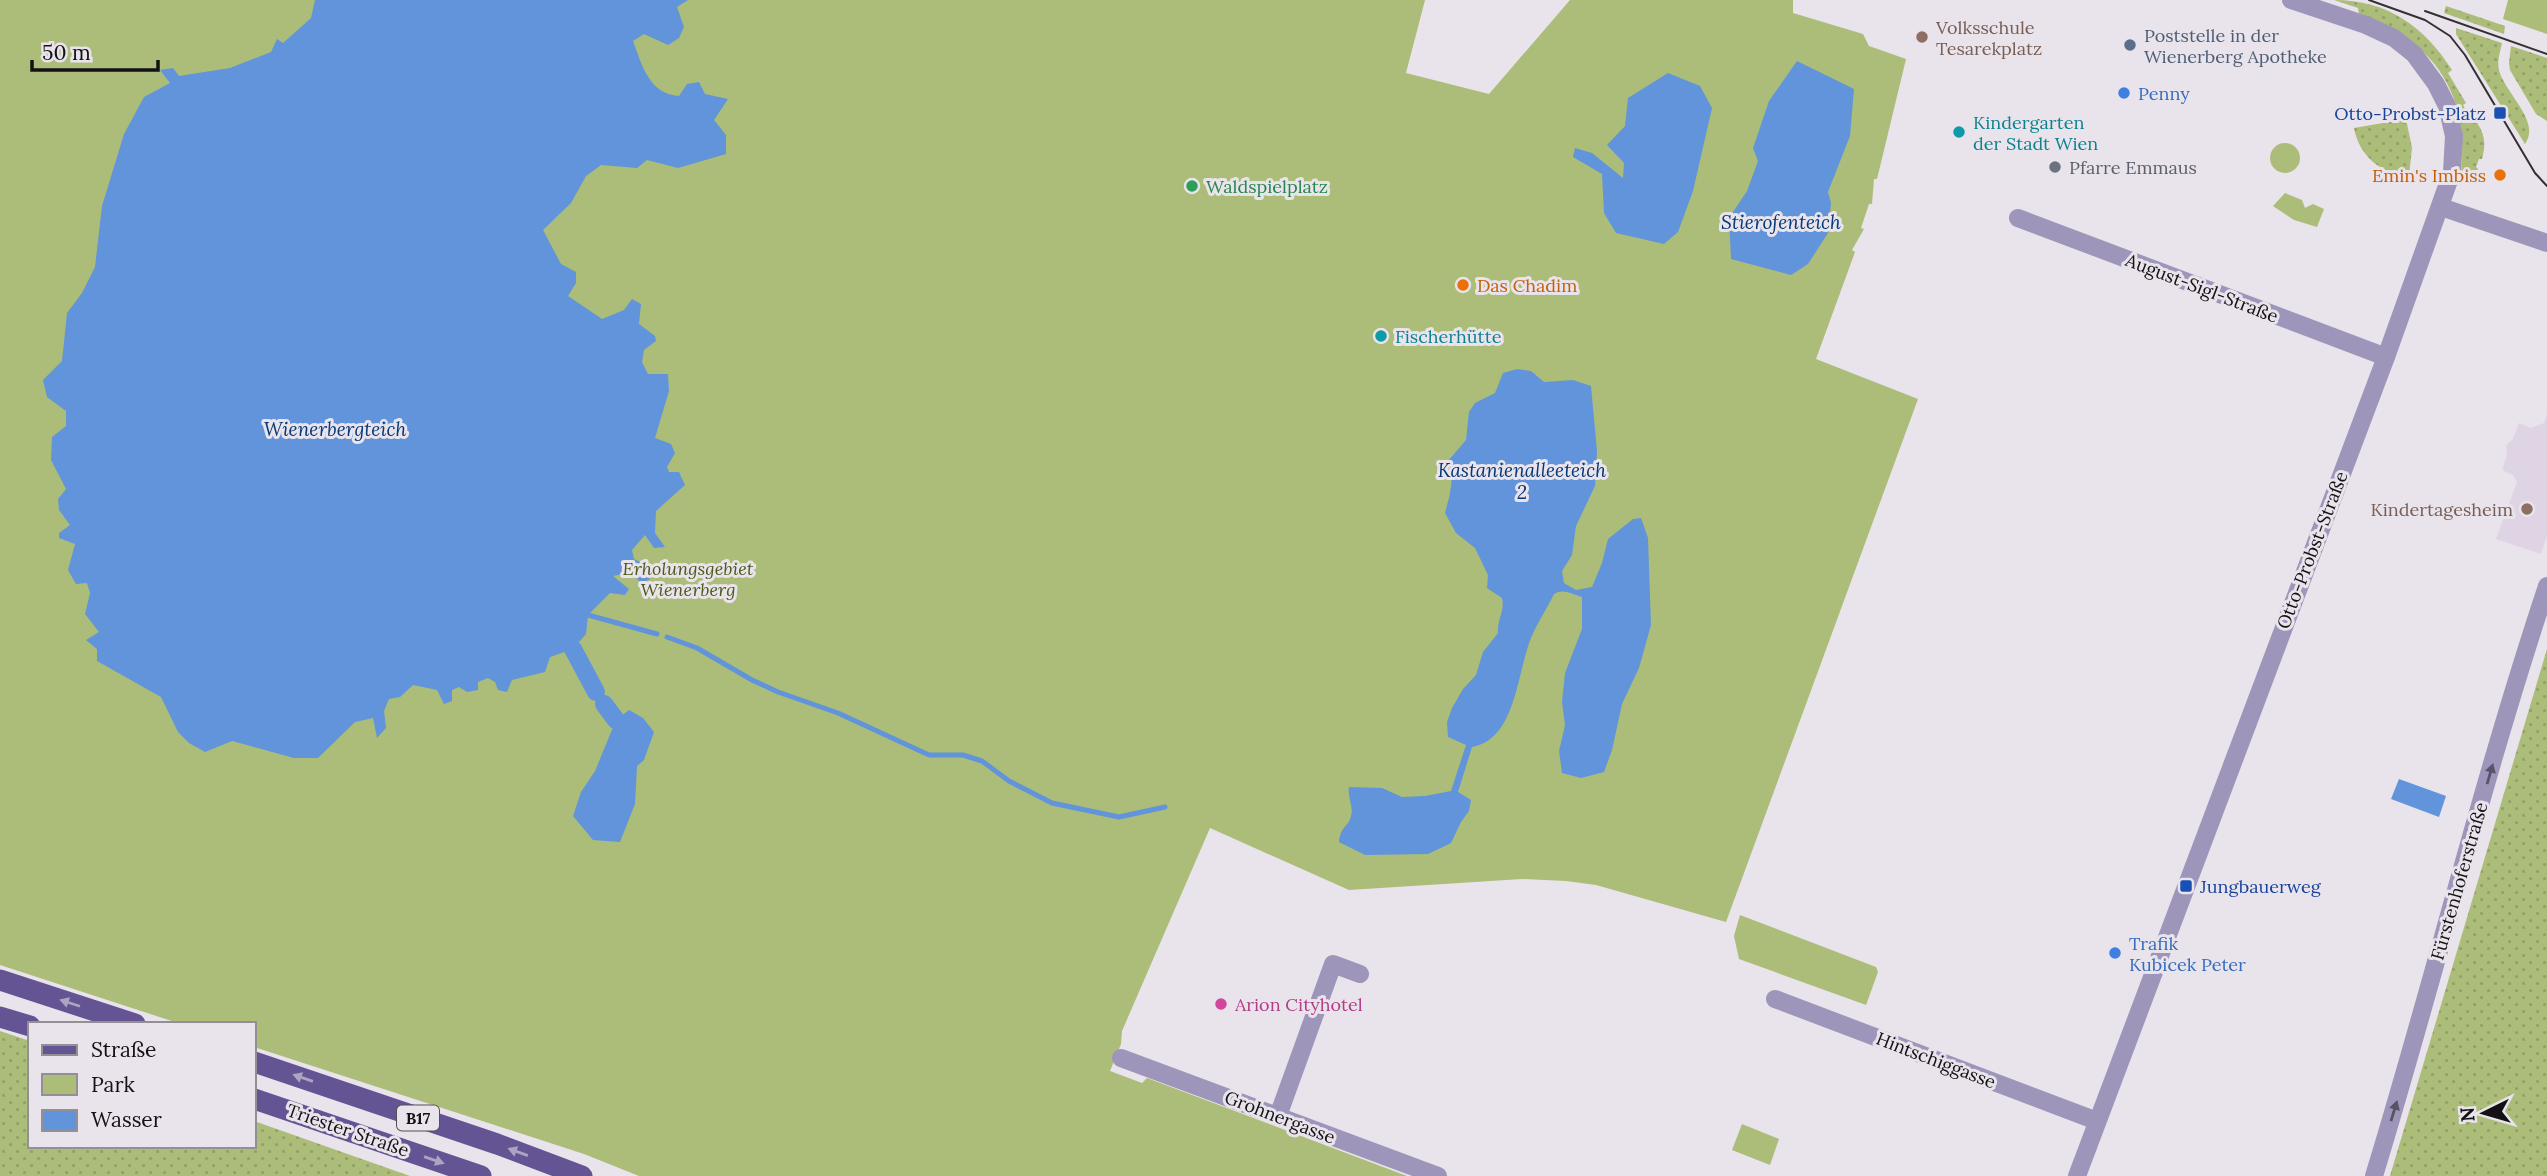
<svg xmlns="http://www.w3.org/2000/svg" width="2547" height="1176" font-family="Lora,serif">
<defs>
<pattern id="grass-dots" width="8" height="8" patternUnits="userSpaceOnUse" patternTransform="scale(1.75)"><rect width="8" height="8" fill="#abbd79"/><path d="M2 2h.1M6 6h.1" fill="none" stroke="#92a168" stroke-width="1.8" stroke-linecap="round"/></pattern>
</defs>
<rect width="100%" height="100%" fill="#e9e3eb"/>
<!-- built -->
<polygon fill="#dfd4e3" points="2547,415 2547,535 2541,554 2496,539 2517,482 2513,475 2502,470 2507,455 2506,445 2513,439 2519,423 2531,428 2544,423"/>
<!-- grass -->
<g fill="url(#grass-dots)">
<path d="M2334,0C2387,0 2424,26 2452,70L2448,73L2466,103L2463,105L2471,119L2474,118C2484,133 2487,141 2482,159H2479L2476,167L2478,169L2474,180L2461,176C2470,95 2436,41 2359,15L2358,8Z"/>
<polygon points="2446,6 2505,26 2504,34 2444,13"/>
<path d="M2456,28L2502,43C2500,52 2497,61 2499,70C2504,92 2542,122 2525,144L2456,34Z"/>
<polygon points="2511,46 2547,58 2547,121 2536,114 2510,70 2509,63"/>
<path d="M2406,119L2412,148L2409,176C2382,175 2359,156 2354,128Z"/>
<polygon points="2547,649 2547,1176 2390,1176"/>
<polygon points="0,1031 30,1041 30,1146 254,1146 254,1121 410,1176 0,1176"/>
</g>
<!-- park -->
<g fill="#abbd79">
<polygon points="0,0 1425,0 1406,73 1489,94 1570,0 1793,0 1793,13 1863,34 1869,46 1906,59 1878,175 1877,179 1874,179 1872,204 1869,204 1861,228 1864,229 1852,250 1855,252 1816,359 1918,399 1726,922 1596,885 1566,881 1522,879 1349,890 1210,828 1122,1031 1121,1044 1110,1071 1142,1083 1147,1078 1407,1176 639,1176 584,1154 254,1047 254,1024 181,1024 0,965"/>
<polygon points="2508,0 2547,0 2547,34 2503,19"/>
<circle cx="2285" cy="158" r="15"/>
<polygon points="2285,193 2302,200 2305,208 2313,204 2324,209 2317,227 2294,220 2273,206"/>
<polygon points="1740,915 1876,967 1878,972 1866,1005 1739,959 1734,936"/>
<polygon points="1742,1124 1779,1139 1770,1165 1732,1150"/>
</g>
<!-- water -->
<g fill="#6194da">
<path d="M315,0H688L677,7L684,27L679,38L668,45L644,34L633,41C642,65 649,94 679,96L687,84L699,82L705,94L728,99L714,120L726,135V154L678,168L647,160L637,168L601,165L586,176L571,203L543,230L561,264L576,272V283L568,296L602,319L624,310L632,299L641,304L639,324L655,336L656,341L644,350L642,362L648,374H668L669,391L655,438L671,444L675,453L667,467L669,472H679L685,485L656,511L655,533L665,547L654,548L645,535L632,550L634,559L652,568L650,579L641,583L631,572L613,576L629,589L625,595L610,593L588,615L586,634L573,649L550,657L545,672L512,680L507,692L498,690L495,682L488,678L478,682V690L467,692L459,687L452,690V701L444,704L437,690L413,685L400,697L389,699L384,711L386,728L377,738L373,718L355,722L318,758H294L232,741L205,752L189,743L178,732L161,697L97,661V649L86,640L99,632L85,614L90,593L87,583L76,584L68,570L75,544L59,538V533L70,525L59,510L58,499L66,489L51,460L52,437L66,426V411L47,397L43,380L62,361L67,313L82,293L95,267L102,206L124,134L144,97L170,83L160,70L173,68L179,76L230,68L271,52L277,39L283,43L311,18Z"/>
<polygon points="1797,61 1854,89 1850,136 1828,192 1831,203 1828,233 1808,264 1791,275 1731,259 1729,218 1747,191 1758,161 1753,148 1769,101"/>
<polygon points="1668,73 1700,86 1712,108 1693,191 1678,232 1664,244 1616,233 1604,213 1602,174 1573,157 1575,148 1592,153 1623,178 1624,163 1607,145 1625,126 1628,98"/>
<path d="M1517,369L1531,371L1544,382L1573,380L1591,386L1597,451L1595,486L1576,526L1572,555L1562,571L1564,583L1576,590L1592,587L1602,563L1608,539L1633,519L1641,518L1648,538L1651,625L1639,668L1622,704L1612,750L1604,772L1581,778L1562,773L1559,751L1565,725L1562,702L1565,673L1582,629V597C1573,594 1562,588 1554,594C1547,609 1537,623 1531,638C1517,672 1516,740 1472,747L1458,792L1471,800L1469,811L1461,822L1451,843L1428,854L1365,855L1339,842C1341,825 1348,828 1351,816C1354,807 1347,797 1349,787L1382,788L1402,797L1425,796L1451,791L1466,745L1448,737L1447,722L1452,708L1463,689L1476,675L1483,652L1498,633C1497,618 1505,613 1502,598L1487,588L1488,575L1475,548L1456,533L1445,513C1450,494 1455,480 1448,461L1466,440L1469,412L1475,403L1495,393L1503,373Z"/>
<polygon points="629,710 643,718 654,732 644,760 637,766 635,804 620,842 593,840 573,816 581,792 595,771 616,720"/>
<polygon points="2399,779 2446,796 2439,817 2391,799"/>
</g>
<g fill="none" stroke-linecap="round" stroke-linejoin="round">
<!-- stream -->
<g stroke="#6194da" stroke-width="5">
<polyline points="588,615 657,634"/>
<polyline points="667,637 697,648 752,680 778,692 838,713 929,755 963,755 982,761 1009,781 1052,803 1119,817 1165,807"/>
</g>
<!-- canal -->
<g stroke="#6194da" stroke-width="18">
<polyline points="573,649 596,692"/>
<polyline points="604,704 616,720"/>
</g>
<!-- street -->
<g stroke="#9e96ba" stroke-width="18">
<polyline points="2441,207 2547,243"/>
<polyline points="2018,218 2386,357"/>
<polyline points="1775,999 2097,1121"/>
<polyline points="1121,1058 1438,1176"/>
<polyline points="1278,1116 1333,964 1360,974"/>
<polyline points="2077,1176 2386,357 2452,172 2454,136 2447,106 2436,84 2414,54 2394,38 2366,25 2291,0"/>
<path d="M2374,1176C2434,980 2482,781 2547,586"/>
</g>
<!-- primary -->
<g stroke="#645493" stroke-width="21">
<polyline points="0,980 135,1024"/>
<polyline points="0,1017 30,1026"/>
<polyline points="254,1062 497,1144 582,1176"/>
<polyline points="254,1099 481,1176"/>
</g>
<!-- tram -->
<g stroke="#333034" stroke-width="2">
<polyline points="2369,0 2425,20 2450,36 2465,55 2535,173 2547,186"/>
<polyline points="2425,11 2547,54"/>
</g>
</g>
<!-- one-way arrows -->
<defs><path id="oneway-solid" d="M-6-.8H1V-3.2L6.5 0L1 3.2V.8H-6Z" transform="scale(1.75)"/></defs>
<g fill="#585467">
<use href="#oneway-solid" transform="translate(2490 774) rotate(-74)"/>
<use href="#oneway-solid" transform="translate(2394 1111) rotate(-73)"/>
</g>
<g fill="#ada3c3">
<use href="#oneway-solid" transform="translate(70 1003) rotate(-162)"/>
<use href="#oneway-solid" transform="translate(303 1078) rotate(-161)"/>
<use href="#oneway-solid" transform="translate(518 1152) rotate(-160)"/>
<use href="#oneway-solid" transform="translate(434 1160) rotate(19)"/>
</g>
<!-- markers -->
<g fill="#8d6e63" stroke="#e9e3eb" stroke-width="2.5">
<circle cx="1922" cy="37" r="7"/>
<circle cx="2527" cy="509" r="7"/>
</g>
<circle fill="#5c6f8a" stroke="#e9e3eb" stroke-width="2.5" cx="2130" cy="45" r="7"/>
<g fill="#3f7fe0" stroke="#e9e3eb" stroke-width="2.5">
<circle cx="2124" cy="93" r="7"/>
<circle cx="2115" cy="953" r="7"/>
</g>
<g fill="#1a4fb4" stroke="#e9e3eb" stroke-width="2.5">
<rect x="2493" y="106" width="14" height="14" rx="3.5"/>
<rect x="2179" y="879" width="14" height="14" rx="3.5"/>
</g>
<g fill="#0f9aa8" stroke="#e9e3eb" stroke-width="2.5">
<circle cx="1959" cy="132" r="7"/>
<circle cx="1381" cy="336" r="7"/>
</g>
<circle fill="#6b7280" stroke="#e9e3eb" stroke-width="2.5" cx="2055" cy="167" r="7"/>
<g fill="#e8710a" stroke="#e9e3eb" stroke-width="2.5">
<circle cx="2500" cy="175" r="7"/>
<circle cx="1463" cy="285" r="7"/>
</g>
<circle fill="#2e9e5b" stroke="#e9e3eb" stroke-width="2.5" cx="1192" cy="186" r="7"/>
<circle fill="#d1479c" stroke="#e9e3eb" stroke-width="2.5" cx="1221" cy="1004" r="7"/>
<g text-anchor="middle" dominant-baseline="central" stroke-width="6" stroke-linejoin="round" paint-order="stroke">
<!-- shield labels -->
<rect fill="#e9e3eb" stroke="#535054" stroke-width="2" x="397" y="1105.5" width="42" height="25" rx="5"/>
<g font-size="16" font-weight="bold" fill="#131114">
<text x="418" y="1118">B17</text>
</g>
<!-- education labels -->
<g font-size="18" fill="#785e54" stroke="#e9e3eb" text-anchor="start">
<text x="1936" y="27">Volksschule<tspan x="1936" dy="21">Tesarekplatz</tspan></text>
<text x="2513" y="509" text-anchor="end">Kindertagesheim</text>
</g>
<!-- service labels -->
<g font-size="18" fill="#4e5e75" stroke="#e9e3eb" text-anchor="start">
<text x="2144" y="35">Poststelle in der<tspan x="2144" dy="21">Wienerberg Apotheke</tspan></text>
</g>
<!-- shop labels -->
<g font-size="18" fill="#366cbe" stroke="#e9e3eb" text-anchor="start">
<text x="2138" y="93">Penny</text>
<text x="2129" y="943">Trafik<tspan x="2129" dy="21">Kubicek Peter</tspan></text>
</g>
<!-- transit labels -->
<g font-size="18" fill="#164399" stroke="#e9e3eb" text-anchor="end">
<text x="2486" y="113">Otto-Probst-Platz</text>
<text x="2200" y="886" text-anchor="start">Jungbauerweg</text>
</g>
<!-- culture labels -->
<g font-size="18" fill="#0d838f" stroke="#e9e3eb" text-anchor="start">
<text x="1973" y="122">Kindergarten<tspan x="1973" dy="21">der Stadt Wien</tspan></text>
<text x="1395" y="336">Fischerhütte</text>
</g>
<!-- worship labels -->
<g font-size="18" fill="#5b616d" stroke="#e9e3eb" text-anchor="start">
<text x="2069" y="167">Pfarre Emmaus</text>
</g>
<!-- food labels -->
<g font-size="18" fill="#c56008" stroke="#e9e3eb" text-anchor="end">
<text x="2486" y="175">Emin's Imbiss</text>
<text x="1477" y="285" text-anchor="start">Das Chadim</text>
</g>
<!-- leisure labels -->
<g font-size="18" fill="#27864d" stroke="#e9e3eb" text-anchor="start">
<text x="1206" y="186">Waldspielplatz</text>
</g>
<!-- street labels -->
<g font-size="18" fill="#131114" stroke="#e9e3eb">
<text transform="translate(2202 288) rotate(21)">August-Sigl-Straße</text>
<text transform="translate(2312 550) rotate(-69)">Otto-Probst-Straße</text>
<text transform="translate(2459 881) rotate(-74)">Fürstenhoferstraße</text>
<text transform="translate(1936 1060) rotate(21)">Hintschiggasse</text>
<text transform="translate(1280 1117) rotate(21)">Grohnergasse</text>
<text transform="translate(348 1130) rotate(19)">Triester Straße</text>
</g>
<!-- park labels -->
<g font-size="18" font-style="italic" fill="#4c5a1a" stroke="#e9e3eb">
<text x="688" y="568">Erholungsgebiet<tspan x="688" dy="21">Wienerberg</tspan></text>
</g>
<!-- hotel labels -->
<g font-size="18" fill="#b23c85" stroke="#e9e3eb" text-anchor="start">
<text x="1235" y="1004">Arion Cityhotel</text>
</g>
<!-- water labels -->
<g font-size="19" font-style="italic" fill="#043877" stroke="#e9e3eb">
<text x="1781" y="222">Stierofenteich</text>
<text x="335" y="429">Wienerbergteich</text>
<text x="1522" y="470">Kastanienalleeteich<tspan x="1522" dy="22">2</tspan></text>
</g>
</g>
<!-- legend -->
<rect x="28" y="1022" width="228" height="126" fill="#e9e3eb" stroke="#938f95" stroke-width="2"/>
<rect x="42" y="1045" width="35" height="10" fill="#645493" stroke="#938f95" stroke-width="2"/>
<text x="91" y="1057" font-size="21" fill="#131114">Straße</text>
<rect x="42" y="1074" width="35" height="21" fill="#abbd79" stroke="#938f95" stroke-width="2"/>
<text x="91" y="1092" font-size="21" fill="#131114">Park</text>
<rect x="42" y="1110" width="35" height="21" fill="#6194da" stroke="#938f95" stroke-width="2"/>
<text x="91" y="1127" font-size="21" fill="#131114">Wasser</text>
<!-- north arrow -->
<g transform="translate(2484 1113) rotate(265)" stroke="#e9e3eb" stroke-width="5" paint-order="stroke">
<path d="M0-5L12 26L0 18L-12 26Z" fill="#131114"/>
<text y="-10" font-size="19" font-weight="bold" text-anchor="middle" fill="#131114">N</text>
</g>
<!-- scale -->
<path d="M32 60v10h126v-10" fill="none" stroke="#131114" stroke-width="3.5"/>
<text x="42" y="60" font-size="21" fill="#131114" stroke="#e9e3eb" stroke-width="5" paint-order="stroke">50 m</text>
</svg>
